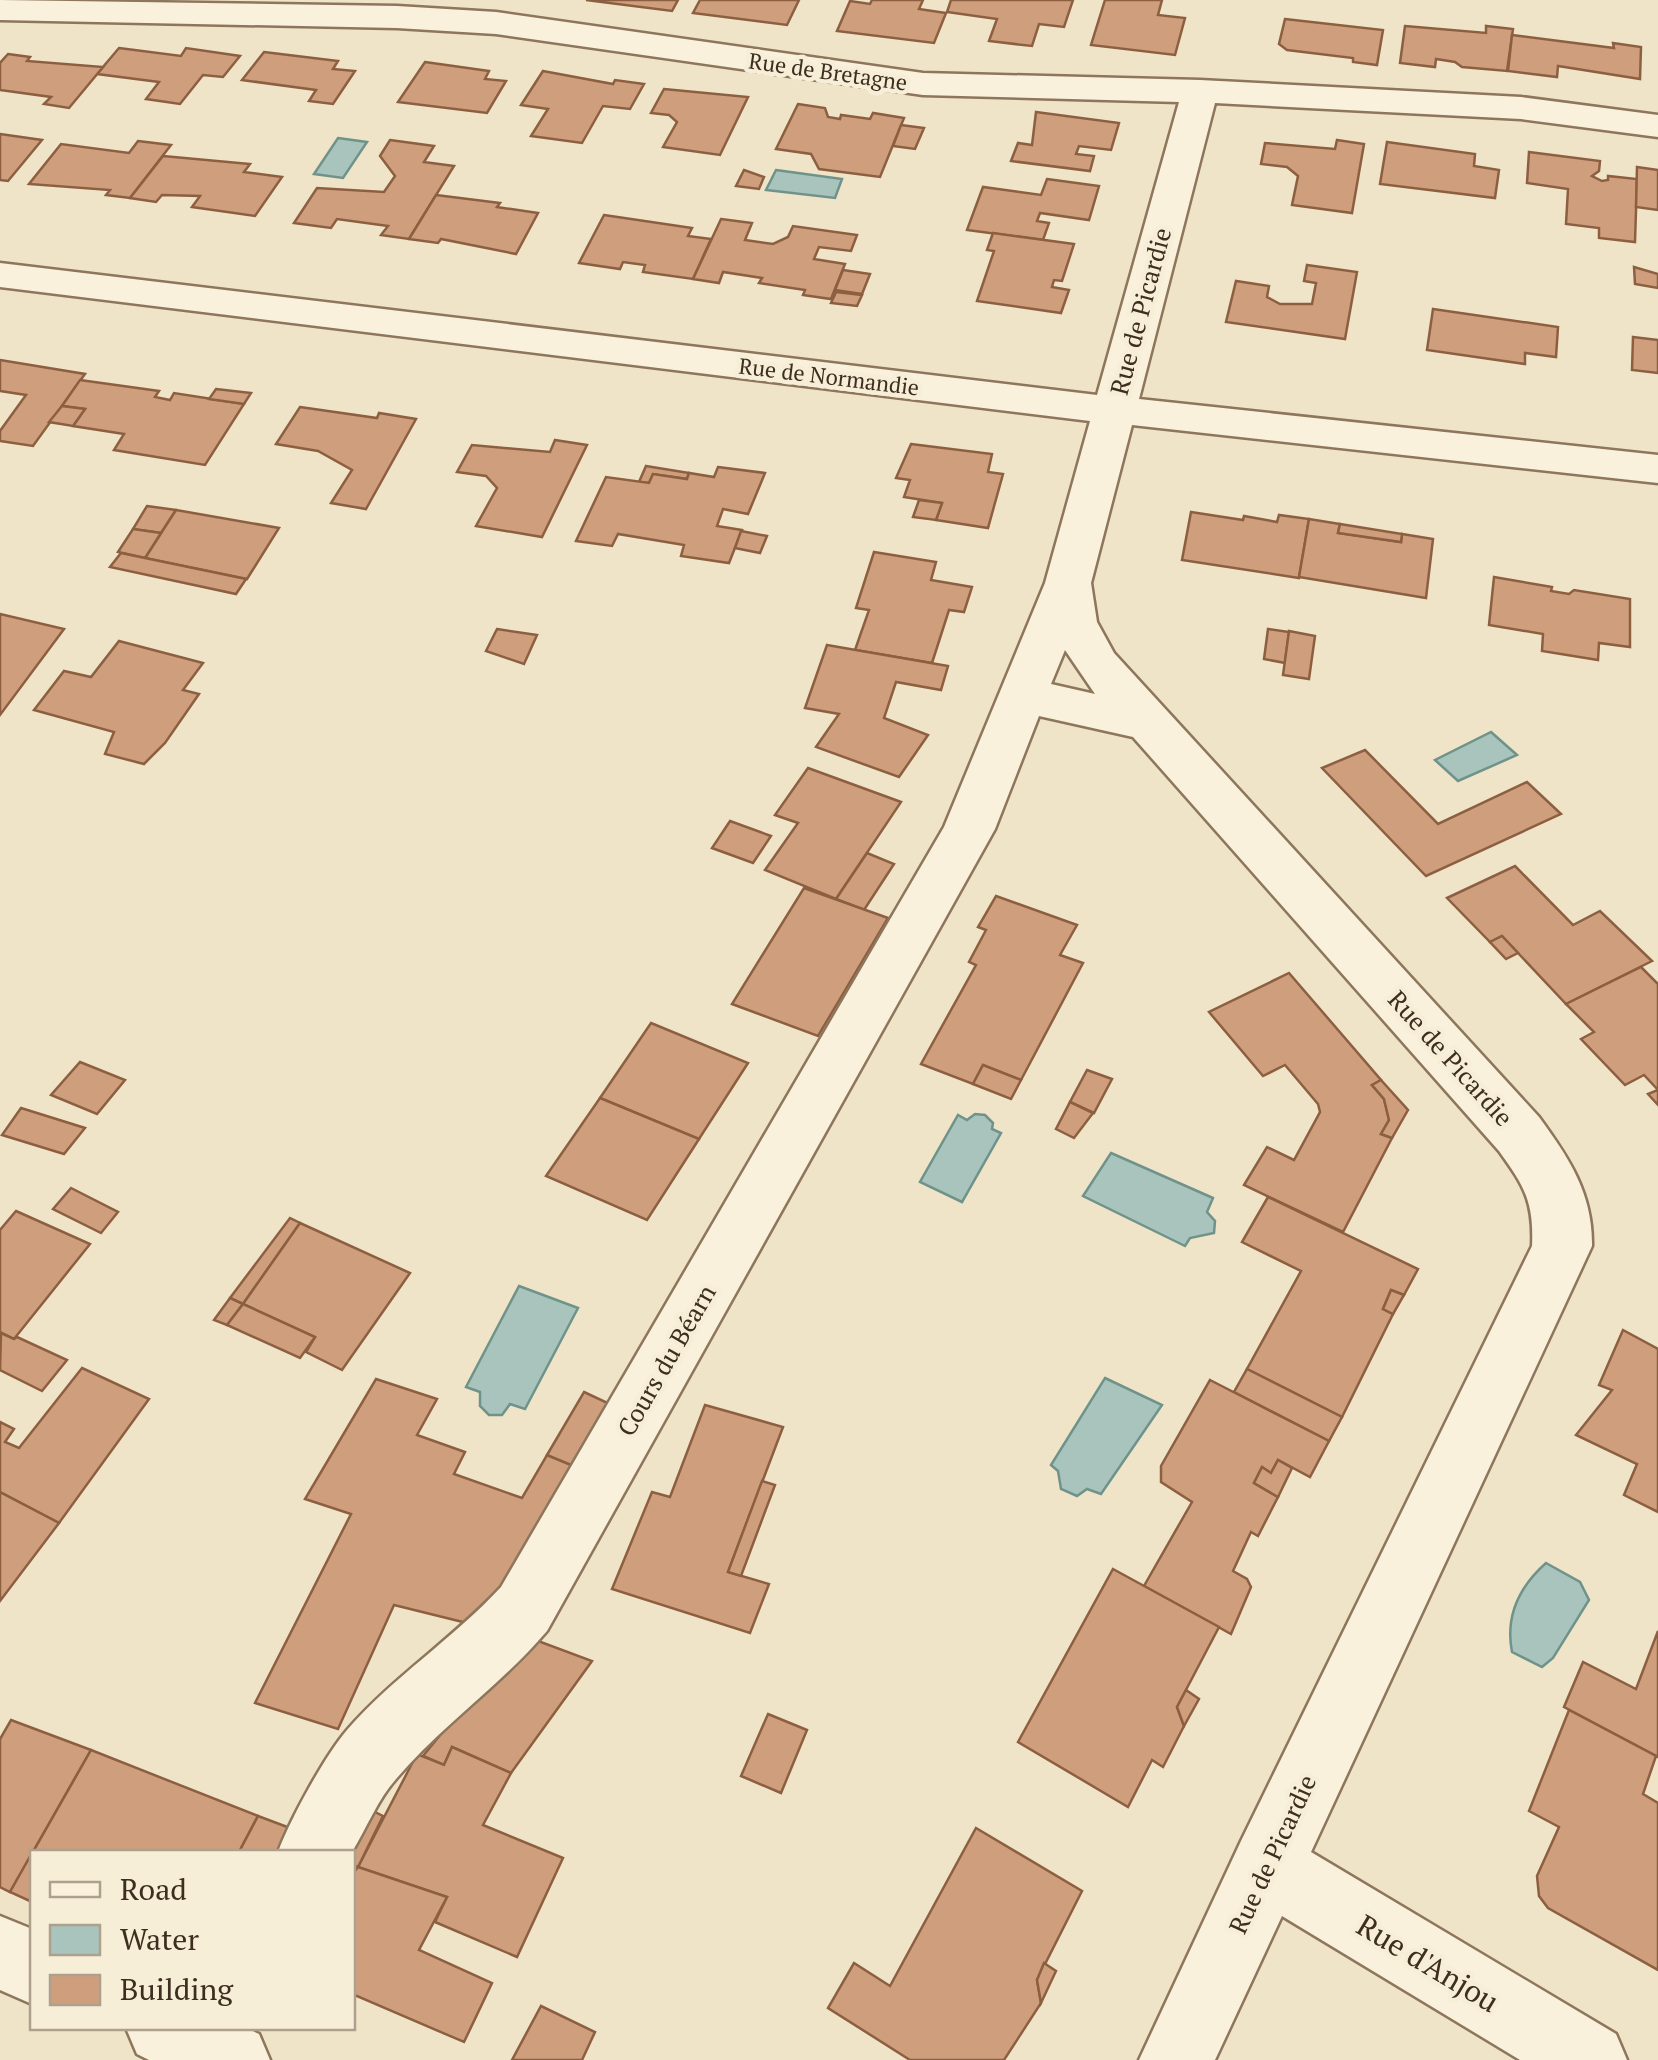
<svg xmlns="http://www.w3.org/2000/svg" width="1658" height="2060" font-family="'PT Serif',serif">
<rect width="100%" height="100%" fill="#f0e4c8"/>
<!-- water -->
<g fill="#a9c4bc" stroke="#6f938a" stroke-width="2.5">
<polygon points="338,138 367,142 343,178 314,174"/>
<polygon points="776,170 842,179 835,198 766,190"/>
<polygon points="1491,732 1517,755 1458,781 1435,760"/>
<polygon points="975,1114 985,1115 993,1123 992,1129 1001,1133 962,1202 920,1182 958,1115 967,1120"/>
<polygon points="1111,1153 1213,1198 1207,1212 1215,1221 1214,1233 1190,1238 1185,1246 1083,1196"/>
<polygon points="519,1286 578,1308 525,1409 510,1404 502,1415 489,1415 480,1406 480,1392 466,1387"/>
<polygon points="1105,1378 1162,1405 1101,1494 1087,1489 1077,1496 1061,1489 1058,1471 1051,1465"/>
<path d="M1546,1563L1580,1582L1589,1600L1553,1658L1542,1667L1512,1652C1505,1616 1519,1587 1546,1563Z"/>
</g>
<!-- building -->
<g fill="#cf9f7d" stroke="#8d5f41" stroke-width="2.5">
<polygon points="586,0 678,0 672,11"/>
<polygon points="700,0 799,0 787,25 693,13"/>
<polygon points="872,0 923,0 919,9 946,13 934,43 837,31 850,1 870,4"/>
<polygon points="951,0 1073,0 1064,27 1039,24 1032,46 989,41 997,19 947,12"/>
<polygon points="1105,0 1162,0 1158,15 1185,18 1175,55 1091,45"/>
<polygon points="1285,19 1383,30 1377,65 1353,62 1353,58 1287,50 1279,44"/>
<polygon points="1405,26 1486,33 1486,26 1513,29 1507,71 1462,67 1455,62 1436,59 1435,67 1400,63"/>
<polygon points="1512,35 1614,48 1613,43 1641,47 1640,79 1558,66 1557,77 1508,71"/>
<polygon points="119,48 181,56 186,48 240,56 223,77 203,75 180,104 146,99 159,82 97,74"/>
<polygon points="264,52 338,61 333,69 355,71 333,104 309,101 316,90 242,80"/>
<polygon points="8,54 30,57 27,61 103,67 69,108 44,104 51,97 0,90 0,63"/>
<polygon points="425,62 489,71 485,79 506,81 487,113 398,102"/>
<polygon points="543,71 613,84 615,80 644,84 630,109 603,106 582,143 531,136 548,109 521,105"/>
<polygon points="664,89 748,97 720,155 663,147 677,122 669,115 651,113"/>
<polygon points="798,104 825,108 828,117 840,119 841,115 870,119 873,113 904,118 880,177 819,169 811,154 776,149"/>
<polygon points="1036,112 1119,123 1111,150 1079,146 1076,154 1094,156 1090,171 1011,161 1018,143 1032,145"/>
<polygon points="901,125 924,128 915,149 893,146"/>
<polygon points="0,134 42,140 8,181 0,180"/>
<polygon points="390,140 434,146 424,162 454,166 409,239 381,235 388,226 337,219 331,228 294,223 317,188 384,192 395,176 380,156"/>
<polygon points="1337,140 1364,144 1352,213 1292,205 1298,176 1287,167 1261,164 1265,143 1335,149"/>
<polygon points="138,141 171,145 130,198 106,195 110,190 29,184 61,144 129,153"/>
<polygon points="1387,142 1475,154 1474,166 1499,170 1495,198 1380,184"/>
<polygon points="1529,152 1600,161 1599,171 1592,176 1602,181 1608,180 1608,176 1637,179 1635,242 1599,238 1599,228 1566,224 1568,189 1527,183"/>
<polygon points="163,156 250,164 244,172 282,177 255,216 192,207 200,196 162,195 156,202 130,198"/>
<polygon points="1637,167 1658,170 1658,210 1636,207"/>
<polygon points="744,170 764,177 759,189 736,186"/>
<polygon points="1047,179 1099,186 1089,220 1040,213 1037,221 1049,223 1043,240 967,230 983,187 1041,195"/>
<polygon points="436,195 500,203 497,207 538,213 516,254 441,239 438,243 409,239"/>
<polygon points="604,215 692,228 688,236 711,239 693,279 643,272 645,265 623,262 620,269 579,263"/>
<polygon points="721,219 752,223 745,240 773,244 788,237 793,226 857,235 851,251 819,247 814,259 845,264 831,299 803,295 805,290 759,283 762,278 723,272 719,283 693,279"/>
<polygon points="993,233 1074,244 1062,281 1054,280 1052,287 1069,290 1061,313 977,301 994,251 987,250"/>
<polygon points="1307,265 1357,272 1345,339 1226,322 1236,281 1269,286 1267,297 1280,304 1312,304 1316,283 1304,281"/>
<polygon points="1634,267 1658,274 1658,288 1635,284"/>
<polygon points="843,270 870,274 862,294 835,290"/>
<polygon points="836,292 862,295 857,306 831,303"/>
<polygon points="1433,309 1558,327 1556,357 1525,353 1525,364 1427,350"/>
<polygon points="1633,337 1658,340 1658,373 1632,370"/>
<polygon points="0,360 85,374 33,446 0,441 0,431 26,395 0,391"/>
<polygon points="80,380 159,391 155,397 170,400 174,393 244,404 205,465 114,450 124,434 73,426 85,409 62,406"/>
<polygon points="216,389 251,393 244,404 209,399"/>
<polygon points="62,406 85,409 73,426 49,422"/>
<polygon points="300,407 377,418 379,413 416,419 366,509 331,503 352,470 318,451 276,444"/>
<polygon points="555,440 587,445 542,537 476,526 497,488 486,476 457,472 472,445 550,452"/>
<polygon points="911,444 992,454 988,472 1003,474 988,528 936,520 942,503 904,497 910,480 896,478"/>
<polygon points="646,466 689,473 687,479 653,474 649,483 639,482"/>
<polygon points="718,467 765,473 748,514 723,509 717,526 742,530 729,563 681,556 684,545 618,534 612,546 576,541 606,477 649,483 653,474 687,479 689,473 714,477"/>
<polygon points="919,500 942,503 936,520 913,517"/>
<polygon points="147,506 176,510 161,533 133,529"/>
<polygon points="176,510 279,528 247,579 145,558"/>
<polygon points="1191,512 1243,520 1244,516 1277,522 1279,515 1309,519 1299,578 1182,560"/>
<polygon points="1309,519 1340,524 1338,533 1401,542 1402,534 1433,539 1426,598 1299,577"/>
<polygon points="1340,524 1402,534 1401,542 1338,533"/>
<polygon points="133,529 161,533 145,558 118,552"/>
<polygon points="741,531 767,536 760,553 735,548"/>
<polygon points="874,552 936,562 931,580 972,587 964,612 949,610 932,663 855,650 869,610 856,608"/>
<polygon points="121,553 145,558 246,579 236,594 110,567"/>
<polygon points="1494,577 1552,587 1551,591 1569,594 1574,590 1630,599 1630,647 1599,643 1598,660 1542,651 1543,634 1489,625"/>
<polygon points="0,614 64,629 0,715"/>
<polygon points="497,629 537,635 524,664 486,651"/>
<polygon points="1268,629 1289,632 1285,663 1264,659"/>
<polygon points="1289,631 1315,636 1309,679 1283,675"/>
<polygon points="119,641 203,663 183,690 199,694 165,743 144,764 105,754 114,732 34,710 64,671 91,677"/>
<polygon points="827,645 948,666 941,690 896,682 884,718 928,735 899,777 816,747 839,714 805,708"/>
<polygon points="1365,750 1438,824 1527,782 1561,814 1426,876 1322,768"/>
<polygon points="808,768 901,802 836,899 765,870 798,823 775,815"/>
<polygon points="730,821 771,836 753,863 712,848"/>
<polygon points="867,853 894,864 864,910 836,899"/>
<polygon points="1515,866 1573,925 1600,911 1652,961 1566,1004 1502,936 1490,942 1447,898"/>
<polygon points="804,888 888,918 818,1036 732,1004"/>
<polygon points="996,896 1077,925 1060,955 1083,963 1021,1080 983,1065 973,1084 921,1064 976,965 969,962 986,930 978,927"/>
<polygon points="1502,936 1518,953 1506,959 1490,942"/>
<polygon points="1641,967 1658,984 1658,1105 1648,1094 1658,1090 1644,1075 1625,1085 1581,1039 1594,1032 1566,1004"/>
<polygon points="1289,973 1381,1080 1372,1085 1384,1099 1389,1120 1381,1134 1392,1138 1343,1232 1244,1185 1267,1147 1294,1160 1320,1112 1318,1104 1285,1065 1263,1076 1209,1012"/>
<polygon points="651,1023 748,1063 699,1139 600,1098"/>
<polygon points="80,1062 125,1080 97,1114 51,1095"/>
<polygon points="983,1065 1021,1080 1011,1099 973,1084"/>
<polygon points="1087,1070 1112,1079 1094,1113 1070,1102"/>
<polygon points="1381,1080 1408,1110 1392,1138 1381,1134 1389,1120 1384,1099 1372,1085"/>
<polygon points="600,1098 699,1139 647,1220 546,1176"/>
<polygon points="1070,1102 1093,1113 1074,1138 1056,1129"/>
<polygon points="21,1108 85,1128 64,1154 2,1135"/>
<polygon points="71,1188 118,1212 101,1233 53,1209"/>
<polygon points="1268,1197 1418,1269 1404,1295 1391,1290 1383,1309 1393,1314 1342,1417 1247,1369 1301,1271 1242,1242"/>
<polygon points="16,1211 90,1244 14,1339 0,1332 0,1230"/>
<polygon points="290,1218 300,1223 243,1304 230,1298"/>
<polygon points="300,1223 410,1273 342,1370 306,1352 315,1337 243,1304"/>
<polygon points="1391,1290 1404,1295 1393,1314 1383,1309"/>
<polygon points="230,1298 243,1304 227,1325 214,1320"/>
<polygon points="243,1304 315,1337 300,1358 227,1325"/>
<polygon points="1623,1330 1658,1349 1658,1512 1624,1495 1637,1464 1576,1435 1612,1390 1599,1385"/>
<polygon points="1,1333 14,1339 17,1337 67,1360 42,1391 0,1370"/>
<polygon points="82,1368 149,1399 59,1523 0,1492 0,1422 14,1429 5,1442 19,1448"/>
<polygon points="1247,1369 1342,1417 1329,1441 1234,1392"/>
<polygon points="376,1379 437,1399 417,1435 465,1452 454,1474 522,1498 547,1455 576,1467 483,1627 394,1605 338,1729 255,1703 351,1514 305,1499"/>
<polygon points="1210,1380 1329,1441 1310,1477 1278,1460 1271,1473 1262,1467 1254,1483 1278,1497 1258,1536 1251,1532 1233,1571 1247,1579 1251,1587 1231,1634 1144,1586 1192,1502 1161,1482 1161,1466"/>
<polygon points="584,1392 612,1405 576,1467 547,1455"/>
<polygon points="705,1405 783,1427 728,1572 769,1584 750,1633 612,1589 652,1492 670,1497"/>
<polygon points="1278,1460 1292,1468 1278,1497 1254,1483 1262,1467 1271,1473"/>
<polygon points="762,1481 775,1485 741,1576 728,1572"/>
<polygon points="0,1492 59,1523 0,1601"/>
<polygon points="1113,1569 1219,1627 1177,1707 1184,1726 1163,1767 1152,1760 1128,1807 1018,1742"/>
<polygon points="1658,1631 1658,1757 1564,1707 1583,1662 1636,1689"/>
<polygon points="522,1635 592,1661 511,1773 452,1747 444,1765 423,1756"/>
<polygon points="1186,1690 1199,1699 1184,1726 1177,1707"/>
<polygon points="1569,1710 1656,1756 1643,1794 1658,1803 1658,1970 1548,1908 1539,1896 1537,1876 1559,1827 1529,1811"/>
<polygon points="768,1714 807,1730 781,1793 741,1776"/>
<polygon points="11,1720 91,1750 10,1892 0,1887 0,1739"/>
<polygon points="452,1747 511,1773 483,1825 563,1858 517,1957 435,1922 447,1897 358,1867 417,1754 444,1765"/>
<polygon points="91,1750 258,1816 239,1852 33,1852"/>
<polygon points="373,1811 383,1816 358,1867 352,1865 352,1852 349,1852"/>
<polygon points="258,1816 298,1831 288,1852 239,1852"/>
<polygon points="976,1828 1082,1891 1037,1980 1041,2003 1004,2060 910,2060 828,2008 854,1963 890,1986"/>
<polygon points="32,1853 32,1902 10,1892"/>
<polygon points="358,1867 447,1897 419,1950 492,1983 464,2042 352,1994 352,1875"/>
<polygon points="1044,1963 1056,1971 1041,2003 1037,1980"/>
<polygon points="541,2006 595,2032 582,2060 512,2060"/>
</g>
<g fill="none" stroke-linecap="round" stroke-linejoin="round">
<defs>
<g id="minor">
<path d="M0,0L397,6L496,12L923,73L1200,80L1521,97L1658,115V137L1521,119L1215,103L1139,399L1658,455V483L1132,425L1091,583L1097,622L1114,653L1539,1117C1569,1158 1593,1194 1592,1246L1311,1852L1616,2034L1627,2060H1520L1282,1916L1215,2060H1139L1241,1841L1532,1246C1534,1201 1524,1186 1499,1151L1133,737L1039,716L995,829L547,1631C501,1685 442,1725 396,1779C378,1799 366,1829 352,1852H278C290,1820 324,1757 347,1730C393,1677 453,1639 501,1587L944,827L1045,583L1090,421L0,287V263L1097,395L1179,102L923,95L496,34L397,28L0,20ZM1065,650L1095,694L1051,684Z"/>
<polygon points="0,1916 32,1929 32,2004 0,1990"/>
<polygon points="126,2028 246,2028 259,2034 270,2060 149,2060 137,2054"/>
</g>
</defs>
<!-- minor casing -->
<use href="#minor" stroke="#8d765c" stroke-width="5"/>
<!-- minor -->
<use href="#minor" fill="#faf1dc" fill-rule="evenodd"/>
</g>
<g text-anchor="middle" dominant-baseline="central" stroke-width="9" stroke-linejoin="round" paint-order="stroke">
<!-- far-street labels -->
<g font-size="22" fill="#3d2e20" stroke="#f7eed8">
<text transform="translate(828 71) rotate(8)">Rue de Bretagne</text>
<text transform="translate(829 376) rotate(7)">Rue de Normandie</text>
</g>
<!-- street labels -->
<g font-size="25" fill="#3d2e20" stroke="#f7eed8">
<text transform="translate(1140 311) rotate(-75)">Rue de Picardie</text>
<text transform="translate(1451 1058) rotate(48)">Rue de Picardie</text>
<text transform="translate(666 1360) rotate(-60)">Cours du Béarn</text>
<text transform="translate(1272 1854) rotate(-65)">Rue de Picardie</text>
</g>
<!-- near-street labels -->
<g font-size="30" fill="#3d2e20" stroke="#f7eed8">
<text transform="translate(1428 1963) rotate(31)">Rue d'Anjou</text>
</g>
</g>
<!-- legend -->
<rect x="30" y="1850" width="325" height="180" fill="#f7eed8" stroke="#ada18e" stroke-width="2.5"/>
<rect x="50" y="1882" width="50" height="15" fill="#faf1dc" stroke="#ada18e" stroke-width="2.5"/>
<text x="120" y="1900" font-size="30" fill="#3d2e20">Road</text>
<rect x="50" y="1925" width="50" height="30" fill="#a9c4bc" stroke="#ada18e" stroke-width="2.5"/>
<text x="120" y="1950" font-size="30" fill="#3d2e20">Water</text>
<rect x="50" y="1975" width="50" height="30" fill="#cf9f7d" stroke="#ada18e" stroke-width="2.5"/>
<text x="120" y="2000" font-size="30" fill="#3d2e20">Building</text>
</svg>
